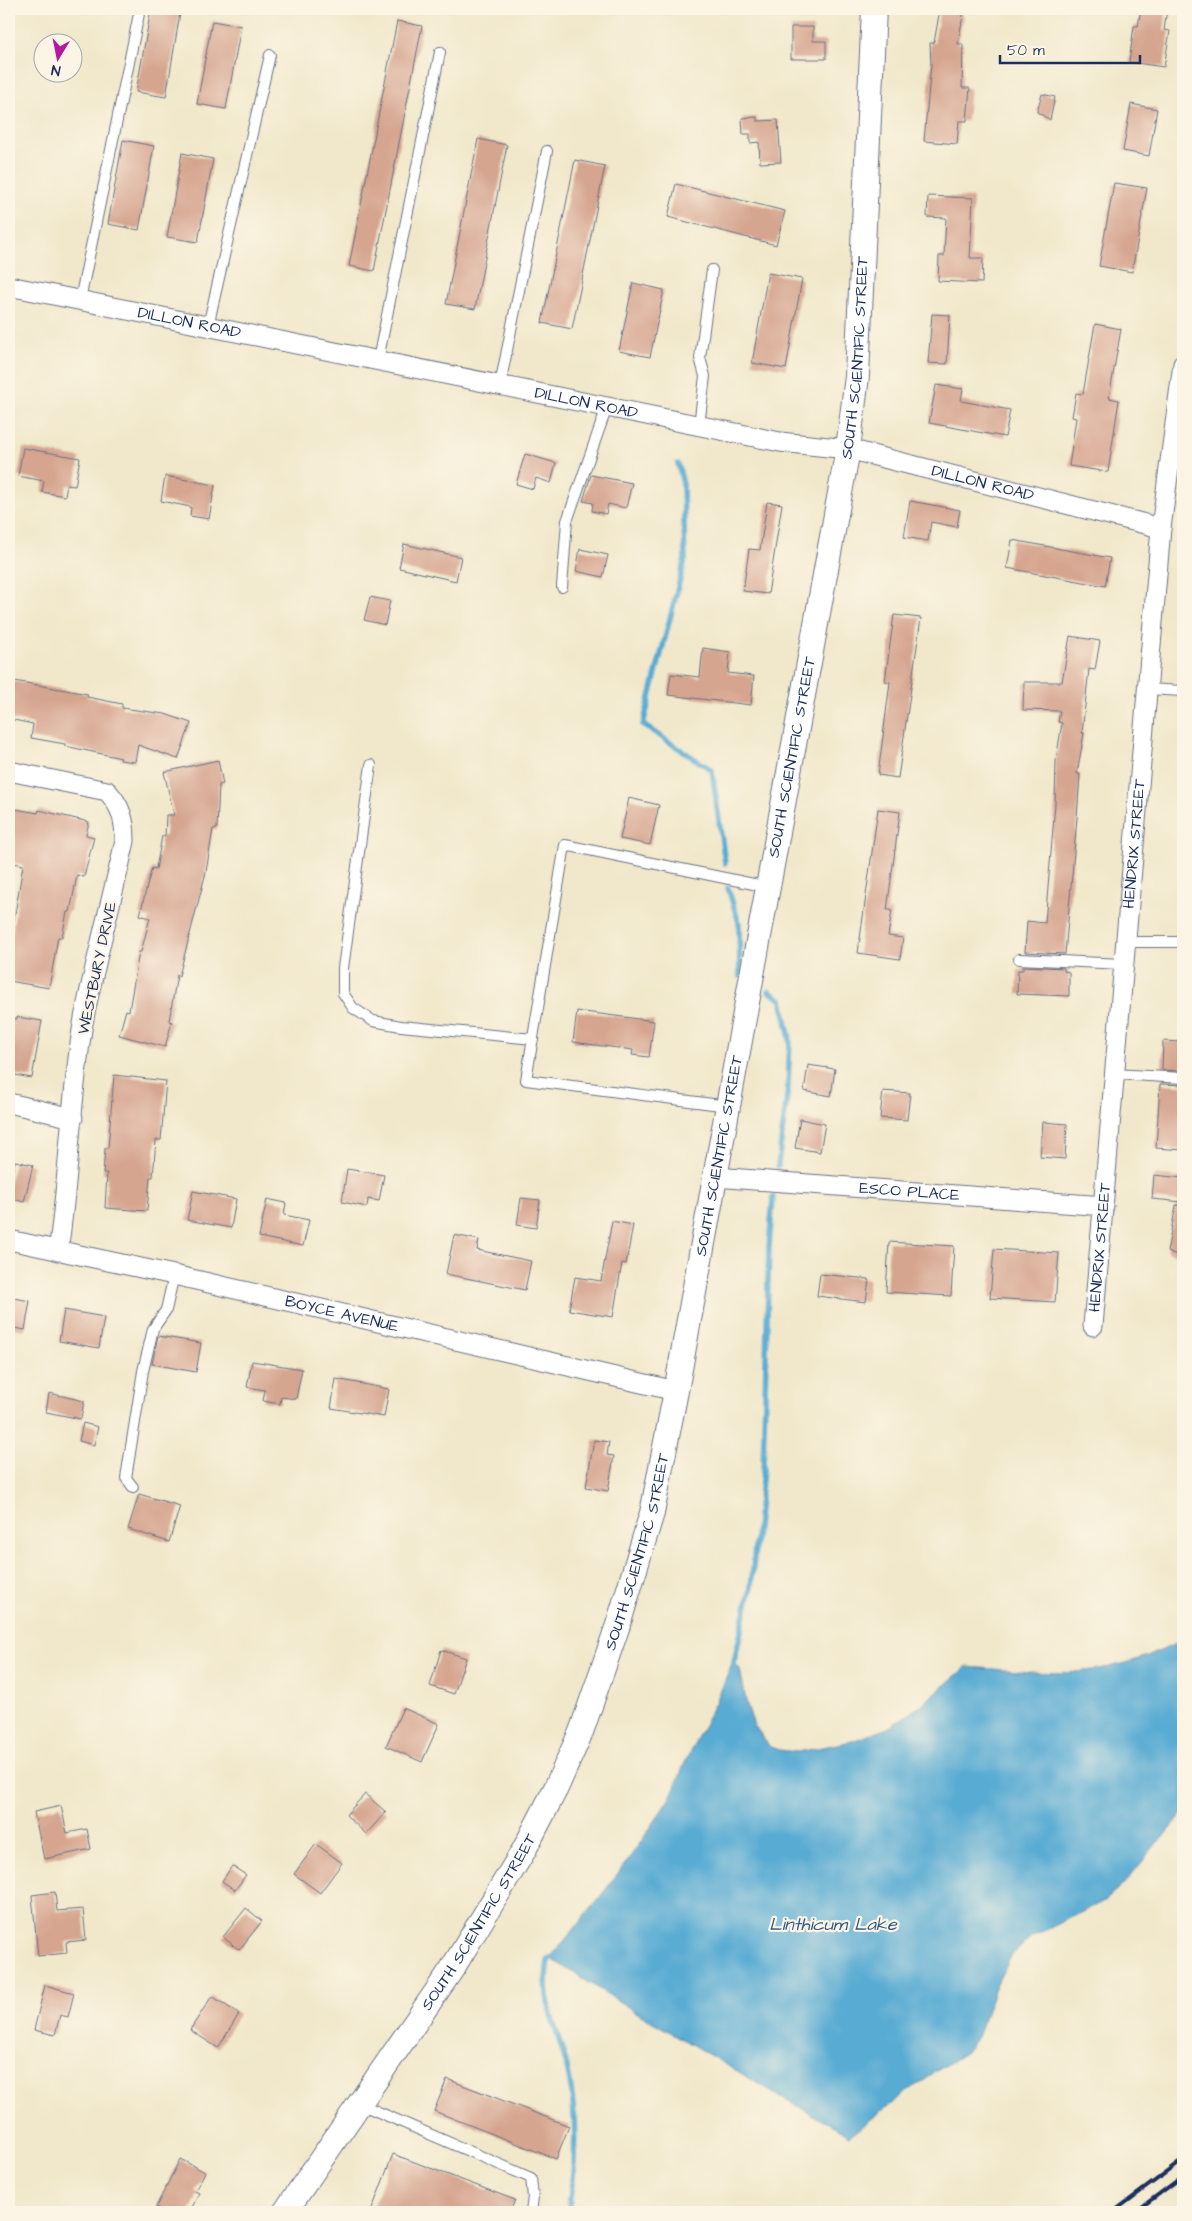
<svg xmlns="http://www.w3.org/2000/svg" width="1192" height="2221" font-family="'Architects Daughter',sans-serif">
<rect width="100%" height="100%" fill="#fcf5e5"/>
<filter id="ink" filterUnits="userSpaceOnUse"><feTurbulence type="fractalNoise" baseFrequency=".02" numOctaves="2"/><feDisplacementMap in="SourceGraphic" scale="10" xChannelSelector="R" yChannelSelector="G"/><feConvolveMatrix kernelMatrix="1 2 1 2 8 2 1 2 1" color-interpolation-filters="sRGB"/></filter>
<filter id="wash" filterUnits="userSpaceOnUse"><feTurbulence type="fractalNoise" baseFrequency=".0096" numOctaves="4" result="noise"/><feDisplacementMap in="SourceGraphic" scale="20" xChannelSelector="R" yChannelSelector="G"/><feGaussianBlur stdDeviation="1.12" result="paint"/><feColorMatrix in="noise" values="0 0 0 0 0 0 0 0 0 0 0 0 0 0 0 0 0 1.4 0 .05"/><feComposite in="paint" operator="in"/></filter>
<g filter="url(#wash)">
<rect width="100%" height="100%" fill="#f1e8cb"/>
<!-- water -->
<path fill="#58abd3" stroke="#3a6d98" d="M1183,1640V1813L1122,1886L1106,1900L1030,1938L1011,1956L997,1983L977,2037L966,2052L923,2080L849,2136L639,2014L550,1958C592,1908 634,1856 669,1799C678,1784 682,1766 691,1750C706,1721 722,1692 733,1660L740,1669L747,1706L754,1725L770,1747L780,1750L798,1752L852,1741L888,1728L919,1707L966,1667C1003,1669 1049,1676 1085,1671C1119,1667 1153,1656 1183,1640Z"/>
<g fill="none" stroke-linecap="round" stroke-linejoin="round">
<!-- stream -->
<g stroke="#58abd3" stroke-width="5.5">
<polyline points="678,464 683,484 685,559 643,725 712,770 725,863"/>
<polyline points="728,888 739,923 740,976"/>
<polyline points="769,991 782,1000 790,1040 788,1088 778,1166"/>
<polyline points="734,1670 734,1662 751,1587 763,1469 769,1248 773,1197"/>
<path d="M556,1957L550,1958L548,1961C540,2005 560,2032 568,2072C578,2118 576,2166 568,2212"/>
</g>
</g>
<g id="blocks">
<!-- building -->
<g fill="#d6a590">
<polygon points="151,9 180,13 166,97 136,92"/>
<polygon points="940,9 964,9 958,44 963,44 962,88 970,88 967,121 959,121 957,144 924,141 931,64 930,43 934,43"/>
<polygon points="1141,9 1167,9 1164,30 1170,31 1164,67 1129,62 1134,26 1138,26"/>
<polygon points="212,21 241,26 226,109 197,104"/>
<polygon points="397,21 422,26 374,271 349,266"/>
<polygon points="791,27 813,27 813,41 826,41 826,59 791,59"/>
<polygon points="1042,94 1055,97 1050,120 1037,112"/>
<polygon points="1131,104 1157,109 1149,156 1123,151"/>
<polygon points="757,117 757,121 778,120 781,162 760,163 759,142 750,143 750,134 743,134 742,118"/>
<polygon points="478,139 507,145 475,309 446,304"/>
<polygon points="123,140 154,146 139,230 108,224"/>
<polygon points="182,153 213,159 198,242 167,237"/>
<polygon points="575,160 605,166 572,329 542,323"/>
<polygon points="1114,183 1147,188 1132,272 1099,266"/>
<polygon points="676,184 785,211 776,245 668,217"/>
<polygon points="928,196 973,198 970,258 983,258 982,283 938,281 939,256 944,256 946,218 927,217"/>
<polygon points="768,273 802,279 786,369 752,363"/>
<polygon points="633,283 664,290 650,357 619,351"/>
<polygon points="932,314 950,315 947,364 928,363"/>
<polygon points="1095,324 1121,329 1109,398 1119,400 1108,472 1069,466 1076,418 1072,417 1076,393 1083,394"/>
<polygon points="936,385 963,389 961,401 1010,410 1005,437 929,423"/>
<polygon points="23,448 80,458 75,486 67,485 65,496 42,492 44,481 18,476"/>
<polygon points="525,454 556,463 551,483 536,478 533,489 516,484"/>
<polygon points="591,475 632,483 626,508 608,504 606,514 592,511 593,503 583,501"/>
<polygon points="165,476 215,485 209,519 190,516 191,507 161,501"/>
<polygon points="910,501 960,510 957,527 931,522 928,541 904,537"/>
<polygon points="767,502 782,504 768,594 743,591 749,549 760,550"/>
<polygon points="1012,540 1110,558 1105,586 1007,568"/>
<polygon points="404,544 461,557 456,581 399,568"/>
<polygon points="580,549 608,555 603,577 576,571"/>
<polygon points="370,597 390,601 385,625 364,620"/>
<polygon points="894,615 921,618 898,778 878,775 890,682 885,681"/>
<polygon points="1070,636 1100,641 1095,670 1089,669 1082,733 1084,733 1077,774 1080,774 1077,818 1065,954 1025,952 1027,921 1045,923 1055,804 1056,760 1062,723 1058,722 1060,711 1023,710 1024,682 1062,682"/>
<polygon points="703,648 730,652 728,673 754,676 751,705 668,695 671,674 700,677"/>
<polygon points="9,680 88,694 87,697 122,704 122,708 165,714 191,723 178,759 138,745 135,762 120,760 121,758 65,746 65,744 31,738 33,724 9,719"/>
<polygon points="218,760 223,784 219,785 217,829 213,829 206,872 179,976 177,975 169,1021 172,1022 165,1047 119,1035 126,1010 129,1011 139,952 141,952 150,918 140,915 148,882 152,868 156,869 162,836 165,836 166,815 174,815 164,772"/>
<polygon points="629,798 659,805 650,845 620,839"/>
<polygon points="9,808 38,813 39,810 89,822 86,835 94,837 84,877 77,875 70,912 67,912 62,937 58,937 49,988 9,981 9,951 23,865 9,862"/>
<polygon points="878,809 900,812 887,910 892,910 888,936 903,938 900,959 858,953"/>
<polygon points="1023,966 1064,968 1064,971 1069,972 1069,996 1017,994 1018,970 1023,970"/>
<polygon points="577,1011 654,1021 649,1057 632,1055 633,1050 573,1042"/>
<polygon points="17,1017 42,1021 32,1078 9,1074 9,1018 17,1019"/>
<polygon points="1163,1041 1183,1042 1183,1071 1162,1070"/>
<polygon points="808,1065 835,1069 831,1096 804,1091"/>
<polygon points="114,1075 166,1081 161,1140 156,1140 153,1177 150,1177 147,1211 105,1208 107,1173 103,1173 105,1148 108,1148"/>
<polygon points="1160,1084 1183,1085 1183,1150 1156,1148"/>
<polygon points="883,1091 910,1093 907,1120 880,1118"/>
<polygon points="800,1119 825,1124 820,1152 795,1148"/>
<polygon points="1043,1122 1067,1124 1065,1159 1040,1157"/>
<polygon points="15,1161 33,1165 24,1202 9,1198 9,1184"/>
<polygon points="347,1169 384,1175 379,1201 368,1199 367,1207 342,1202"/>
<polygon points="1154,1175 1183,1178 1183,1202 1152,1199"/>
<polygon points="193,1191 236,1199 231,1228 187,1220"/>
<polygon points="521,1198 540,1200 536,1228 517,1225"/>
<polygon points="267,1199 286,1203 284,1215 309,1220 303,1246 259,1237"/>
<polygon points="1176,1205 1183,1205 1183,1256 1167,1252"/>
<polygon points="612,1221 633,1225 626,1264 622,1263 613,1317 569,1310 575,1277 601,1281"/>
<polygon points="454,1235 479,1240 477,1250 531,1261 525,1290 446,1274"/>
<polygon points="889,1242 954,1246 951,1296 886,1292"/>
<polygon points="994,1249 1059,1253 1055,1302 990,1298"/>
<polygon points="820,1274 869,1279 866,1302 817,1296"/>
<polygon points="9,1297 30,1301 25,1330 9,1327"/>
<polygon points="64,1310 104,1317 99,1348 59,1341"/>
<polygon points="158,1336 201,1343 196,1372 152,1364"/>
<polygon points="252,1361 302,1369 296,1399 281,1397 280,1404 263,1401 265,1390 247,1387"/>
<polygon points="336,1379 389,1389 384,1417 331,1408"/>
<polygon points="49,1393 84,1401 81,1419 46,1412"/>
<polygon points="83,1423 98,1427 94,1445 79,1441"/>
<polygon points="594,1440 609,1442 607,1455 614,1456 608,1491 586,1487"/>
<polygon points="139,1494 180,1506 169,1542 128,1529"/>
<polygon points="441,1650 466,1658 454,1694 430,1686"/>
<polygon points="403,1708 439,1724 422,1762 386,1746"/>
<polygon points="365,1794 386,1812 366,1834 346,1815"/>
<polygon points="61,1806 67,1833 87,1829 91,1849 44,1859 34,1812"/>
<polygon points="316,1844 342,1863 320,1893 294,1874"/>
<polygon points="232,1866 246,1875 235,1890 222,1881"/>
<polygon points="55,1892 57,1911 83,1909 86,1940 66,1942 67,1953 38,1956 32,1895"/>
<polygon points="246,1908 262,1921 239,1950 223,1937"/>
<polygon points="45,1985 74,1993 68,2017 60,2015 55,2035 34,2030"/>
<polygon points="212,1996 239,2014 218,2048 190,2030"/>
<polygon points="447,2079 569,2126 556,2159 434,2111"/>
<polygon points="393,2154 515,2200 510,2212 371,2212"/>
<polygon points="180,2159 205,2172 195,2191 199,2193 190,2212 166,2212 156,2207"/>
</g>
</g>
</g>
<g filter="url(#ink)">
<use href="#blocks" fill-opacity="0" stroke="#667084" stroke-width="1"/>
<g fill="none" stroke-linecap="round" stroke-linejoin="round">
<defs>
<g id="service">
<polyline points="80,300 140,9"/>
<polyline points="208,326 270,55"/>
<polyline points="378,360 440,52"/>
<polyline points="500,385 547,151"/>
<polyline points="699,426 705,376 700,358 712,270"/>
<polyline points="562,587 567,521 607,407"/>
<polyline points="1147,689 1183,691"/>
<polyline points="371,765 343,968 343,993 353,1008 373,1021 401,1026 533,1039"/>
<polyline points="1124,942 1183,942"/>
<polyline points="1019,959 1122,964"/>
<polyline points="1114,1074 1183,1078"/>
<polyline points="728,1106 526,1080 565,845 768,887"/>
<polyline points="133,1487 126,1478 143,1371 153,1329 166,1310 174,1275"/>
<polyline points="360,2104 531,2178 533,2197 531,2212"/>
</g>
<g id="minor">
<path id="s1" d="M9,286L780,442L848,449L1161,528"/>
<path d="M9,771L107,791C121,806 125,820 125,841C112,899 96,958 84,1018C70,1095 70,1173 58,1251"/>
<polyline points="9,1103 73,1118"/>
<path id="s2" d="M715,1177L1104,1206"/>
<path id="s3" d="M9,1240L174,1275L676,1391"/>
<path id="s4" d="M1093,1326L1161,528L1183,364"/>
</g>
<g id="tertiary">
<path id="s5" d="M285,2212L452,1969L524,1850L556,1788L581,1732L618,1625L652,1513L676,1391L848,449L857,376L874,9"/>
</g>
</defs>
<!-- service casing -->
<use href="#service" stroke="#667084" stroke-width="12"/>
<!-- minor casing -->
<use href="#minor" stroke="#667084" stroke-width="21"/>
<!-- tertiary casing -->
<use href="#tertiary" stroke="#667084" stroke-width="26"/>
<!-- service -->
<use href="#service" stroke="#fff" stroke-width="10"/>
<!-- minor -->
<use href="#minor" stroke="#fff" stroke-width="19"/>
<!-- tertiary -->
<use href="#tertiary" stroke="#fff" stroke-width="24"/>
<!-- rail -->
<g stroke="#1b2f5e" stroke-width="4">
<polyline points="1113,2212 1183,2160"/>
<polyline points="1135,2212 1183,2176"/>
</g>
</g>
</g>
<g text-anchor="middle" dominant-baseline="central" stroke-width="4.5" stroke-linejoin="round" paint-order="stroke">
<!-- street labels -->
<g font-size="16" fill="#1b2f5e" stroke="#fcf5e5">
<text stroke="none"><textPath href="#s1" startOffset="184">DILLON ROAD</textPath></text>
<text stroke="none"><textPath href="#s5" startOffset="1969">SOUTH SCIENTIFIC STREET</textPath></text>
<text stroke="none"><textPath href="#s1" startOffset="589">DILLON ROAD</textPath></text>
<text stroke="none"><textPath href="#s1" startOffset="994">DILLON ROAD</textPath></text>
<text stroke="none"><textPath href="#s5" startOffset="1564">SOUTH SCIENTIFIC STREET</textPath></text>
<text stroke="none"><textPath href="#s4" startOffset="484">HENDRIX STREET</textPath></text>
<text transform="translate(97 968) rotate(-78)">WESTBURY DRIVE</text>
<text stroke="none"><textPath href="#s5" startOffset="1159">SOUTH SCIENTIFIC STREET</textPath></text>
<text stroke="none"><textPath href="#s2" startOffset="195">ESCO PLACE</textPath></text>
<text stroke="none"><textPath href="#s4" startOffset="79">HENDRIX STREET</textPath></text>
<text stroke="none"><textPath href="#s3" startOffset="341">BOYCE AVENUE</textPath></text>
<text stroke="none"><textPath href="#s5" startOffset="754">SOUTH SCIENTIFIC STREET</textPath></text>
<text stroke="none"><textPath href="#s5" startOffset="349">SOUTH SCIENTIFIC STREET</textPath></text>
</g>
<!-- water labels -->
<g font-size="18" font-style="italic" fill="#305a87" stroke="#fcf5e5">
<text x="833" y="1924">Linthicum Lake</text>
</g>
</g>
<!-- margin -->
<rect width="1192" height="2221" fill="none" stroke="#fcf5e5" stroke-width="30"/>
<!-- north arrow -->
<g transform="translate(58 58) rotate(190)"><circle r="24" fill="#fcf5e5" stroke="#a2a6af"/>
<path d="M0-4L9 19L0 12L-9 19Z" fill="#b5179e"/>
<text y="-8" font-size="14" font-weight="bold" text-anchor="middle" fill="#1b2f5e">N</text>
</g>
<!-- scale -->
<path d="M1000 55v8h140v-8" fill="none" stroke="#1b2f5e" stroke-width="2.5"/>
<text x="1007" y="55" font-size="15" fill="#1b2f5e" stroke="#fcf5e5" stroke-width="4" paint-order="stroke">50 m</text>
</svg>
